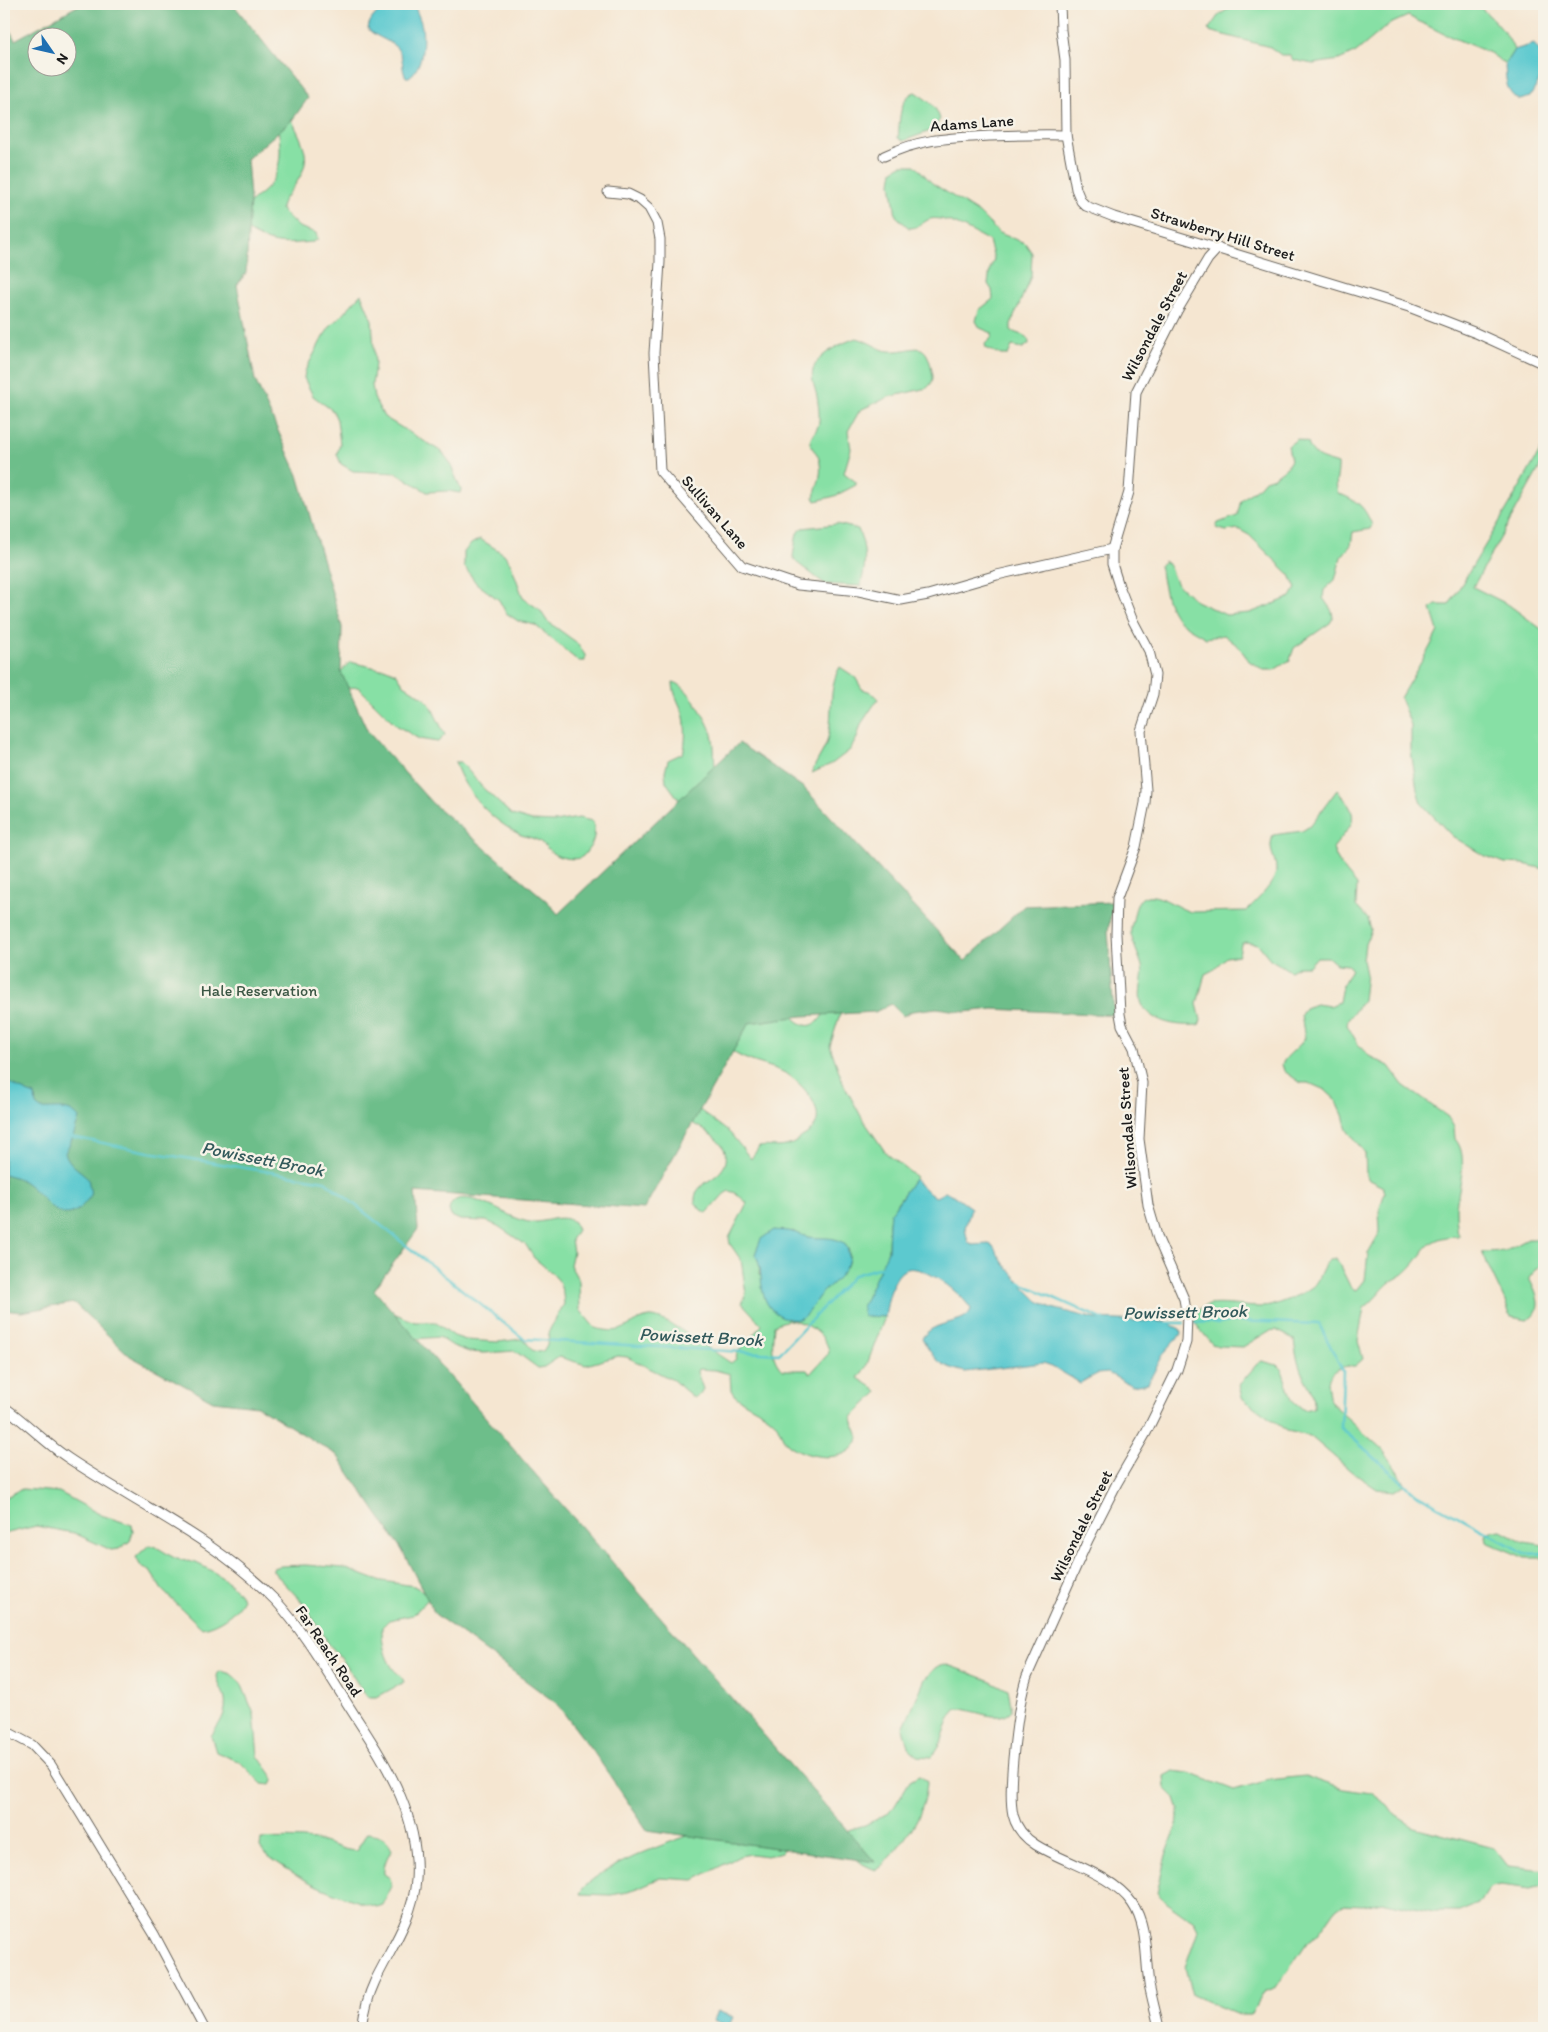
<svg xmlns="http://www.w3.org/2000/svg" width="1548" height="2032" font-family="Itim,sans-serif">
<rect width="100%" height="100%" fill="#f7f3e8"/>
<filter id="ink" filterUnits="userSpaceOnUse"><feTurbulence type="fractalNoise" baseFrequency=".02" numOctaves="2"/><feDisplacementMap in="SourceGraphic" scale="10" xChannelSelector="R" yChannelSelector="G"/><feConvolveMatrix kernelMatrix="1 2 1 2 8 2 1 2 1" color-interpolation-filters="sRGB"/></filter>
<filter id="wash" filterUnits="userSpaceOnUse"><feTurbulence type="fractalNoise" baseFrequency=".0096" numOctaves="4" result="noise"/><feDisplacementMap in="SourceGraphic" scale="20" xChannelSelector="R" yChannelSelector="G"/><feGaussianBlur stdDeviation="1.12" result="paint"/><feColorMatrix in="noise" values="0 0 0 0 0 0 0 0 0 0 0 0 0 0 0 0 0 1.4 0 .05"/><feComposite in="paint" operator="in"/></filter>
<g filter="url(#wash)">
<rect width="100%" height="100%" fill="#f5e6d1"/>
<!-- green -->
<g fill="#87e0a5" stroke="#527e60" fill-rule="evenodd">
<path d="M1235,4H1447L1461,7L1481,8C1495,21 1507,32 1514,50L1505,64L1490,53L1444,34L1408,16L1388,25L1356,52L1339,60L1313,64L1293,60L1290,55H1281L1270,47L1209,31L1208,30L1218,16Z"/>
<path d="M915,92C927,100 936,105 940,119L933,130L903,141L898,138C900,123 898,98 915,92Z"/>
<path d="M276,118H291C307,152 314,161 289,193C285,198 281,202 281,210L299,227L316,233L318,239L313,242C283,244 274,247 247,230L250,203C254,198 260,195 265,190C285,170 281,143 276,118Z"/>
<path d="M902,165H915L932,183L979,213L999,233L1025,243L1032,253L1031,276L1011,324V330C1018,336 1029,333 1029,344L1023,348L1012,346L1008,355H1001L986,348L985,344L992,337V333L980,328L976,321L979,310L993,299L992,290L988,284L990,269L994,259L989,241C976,234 945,215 930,219C922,222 920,228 909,228L896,216L891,183L893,170Z"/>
<polygon points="361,294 372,320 375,364 372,385 374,398 384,417 442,452 449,461 461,490 460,493 448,491 427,492 397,473 353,471 341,464 337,454 340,444 337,420 333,411 313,396 304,378 305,371 323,337 332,324 342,315"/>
<path d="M856,338C868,340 880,351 889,351C914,353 925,335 932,371C934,378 933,383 927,388L889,397L860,410L848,431L851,449L844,473L856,482V485L835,496L816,501L814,497C818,482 824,472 818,456C816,451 811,449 810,443C810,436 816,432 818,426C820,420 819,409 818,403C817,389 808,378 815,365C822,352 843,343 856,338Z"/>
<path d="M1297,439L1308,443C1313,459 1324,459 1338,464C1339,475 1334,481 1338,493C1358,502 1363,504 1372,525L1370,529L1353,532L1351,545L1341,557L1335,580L1324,590L1323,598L1332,611L1333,618L1330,623L1294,648L1290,660L1274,670H1264L1249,661L1239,647L1224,635L1206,638C1198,633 1189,629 1182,623C1166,611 1163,583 1160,565L1164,561L1169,565L1176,583L1196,601L1226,615L1250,613L1291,597L1296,588L1290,575L1249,535L1238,529L1226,531L1216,528L1218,523L1237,516L1241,500L1260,486L1265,480L1274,477L1286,468L1291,460L1288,446Z"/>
<path d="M1544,444V460L1473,587L1509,605L1544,631V869L1524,864L1505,863L1483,855L1452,836L1421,803L1417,790L1411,751V725L1400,698L1430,647L1438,631L1431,609L1436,605H1449C1481,552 1514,499 1544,444Z"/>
<path d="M837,524L858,529C866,547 867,567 860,586L825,584L796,562L793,556L797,533L803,528Z"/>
<polygon points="480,539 504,554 511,564 523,598 540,610 547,621 576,642 585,655 585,661 578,661 535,625 518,621 506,613 499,600 476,583 464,566 464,552 471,544"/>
<polygon points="350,662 381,669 384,668 396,673 404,685 423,697 431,706 445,735 438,742 419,739 396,725 358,687 346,688 339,674"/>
<path d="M840,667L855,677L862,689L871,692L878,699L861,724L857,738L850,750L833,763L812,773C815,762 824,752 827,741C834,718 827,688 840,667Z"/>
<path d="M673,682C687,684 706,718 711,731C715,742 714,756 715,767L855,989L839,1017L830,1046L843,1083L862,1118L886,1153L916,1177L897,1203L889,1222L888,1251L864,1315L885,1317L866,1367L858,1378L875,1389L877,1393L852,1417C852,1425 860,1432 858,1439C849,1466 803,1458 787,1443C781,1437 780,1427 773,1420C762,1410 746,1405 734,1395L731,1390L730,1374L715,1370L698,1369L697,1372L703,1389L700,1394L694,1398L673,1380L627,1357L618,1356L586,1365L559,1357L544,1367L538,1368L515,1351L484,1353L469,1352L453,1346L439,1337L414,1339L389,1311L415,1322H435L454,1336L466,1340L498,1342L521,1339L526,1342L532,1350L538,1352L543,1351L547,1345L550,1329L564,1304L563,1294L559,1281L552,1273L534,1258L526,1245L498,1226L486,1221L460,1220L451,1216L449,1210C455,1182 500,1212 514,1217C521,1220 528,1223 536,1222C550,1221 561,1214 574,1222L577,1230L571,1240L573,1252L570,1265L579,1281L580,1310L595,1328C629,1337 624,1321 650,1317C665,1315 716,1354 731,1363L736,1359L737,1353L762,1325L742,1303L746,1294L742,1266L741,1260L730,1244L729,1238L747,1203L736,1193L729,1191L724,1194L707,1213L701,1210L695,1202C694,1186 708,1183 718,1174C750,1144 681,1118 661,1108L689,1102L730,1133L751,1159L759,1147C769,1145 778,1149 789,1145C794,1144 798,1140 802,1137C807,1134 813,1130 816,1124C823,1106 801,1083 787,1074C769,1064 747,1063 730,1050L746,1021L786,1010C805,1031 815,1032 829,1005L666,782L665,772L668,760L683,753C686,743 686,727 684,717C681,705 673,696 673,682ZM792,1231C797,1233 802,1236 807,1237C825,1241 858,1234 847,1266L816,1298L805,1314L759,1274L760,1262ZM788,1320C806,1321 828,1335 829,1353L810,1374L807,1370H782C769,1357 773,1341 774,1325Z"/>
<path d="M455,762H461L482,787L512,815L532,821L554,822L579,818L592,821C596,829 595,839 590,847C587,850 585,856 580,858C574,860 559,858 554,854C548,851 545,844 539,841C534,838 527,837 521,835C492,821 464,792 455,762Z"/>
<path d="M1337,790C1362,818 1354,822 1333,848C1336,862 1348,874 1357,885L1356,906L1368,919L1371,930L1365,944L1363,960L1366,974L1363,1000L1348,1020L1347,1025L1358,1044L1369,1056L1389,1066L1403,1085L1448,1117L1454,1127L1455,1139C1470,1156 1458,1188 1456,1208C1456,1217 1457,1227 1458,1236C1423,1237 1427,1253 1406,1272C1401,1277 1394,1279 1389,1283C1380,1291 1374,1301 1364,1308L1358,1340L1363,1359L1355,1366C1340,1366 1336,1368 1327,1381L1329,1397L1336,1408L1383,1450L1406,1484L1394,1491L1377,1489L1352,1472L1310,1436L1287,1431L1242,1398L1239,1385L1257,1364L1262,1361L1277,1365L1282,1370L1292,1400L1304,1410L1314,1408C1315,1391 1307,1385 1301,1371C1297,1360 1295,1350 1294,1339L1276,1330L1269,1331L1243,1347L1219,1346L1212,1344L1194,1322C1196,1317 1197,1311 1201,1308C1213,1299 1253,1310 1270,1306C1283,1302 1301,1295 1312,1287C1322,1279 1320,1261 1336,1258L1351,1288L1357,1290L1365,1280L1368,1253L1380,1232L1379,1211L1385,1192L1383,1187L1369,1180L1366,1175L1365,1153L1347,1130L1343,1115L1336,1100L1325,1090L1309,1083H1301L1284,1071L1282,1064C1288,1053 1298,1049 1305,1038L1301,1015L1305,1008L1316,1004L1330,1006L1339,1002L1342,986L1351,969L1348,965L1336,964L1328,957H1317L1309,966H1299L1290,971L1270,959L1258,944L1245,942L1241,944L1239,955L1226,957L1213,970L1205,974L1197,1004L1201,1020L1199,1025C1181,1026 1160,1025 1146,1010C1134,998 1145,981 1142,966C1139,955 1133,945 1131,934C1130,928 1133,921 1134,915C1135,910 1137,902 1142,898C1157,889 1178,910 1192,912L1246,911C1255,902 1276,883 1276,870C1276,855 1267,853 1273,835L1302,831L1310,826Z"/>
<path d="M1528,1239H1544V1261L1529,1278C1536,1293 1546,1310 1527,1320L1511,1317C1503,1294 1491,1274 1482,1252L1505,1251Z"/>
<polygon points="22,1489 59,1492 101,1515 132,1525 133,1531 130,1541 119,1549 111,1550 74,1533 36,1526 4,1534 4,1498"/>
<polygon points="1502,1530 1524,1542 1544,1545 1544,1558 1525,1558 1487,1542 1486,1535 1493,1531"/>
<path d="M149,1545C160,1547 167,1555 177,1559C183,1561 190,1561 196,1563C214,1571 233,1583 243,1599C236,1613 218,1625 202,1628L162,1590L150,1571L140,1565L136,1557Z"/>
<path d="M305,1565L344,1568L376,1580L414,1586L431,1596L413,1615L389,1620L382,1627C382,1642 384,1657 394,1670C398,1674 402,1676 404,1682L377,1697H369L363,1692L342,1659L328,1643L304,1604L273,1571V1568L281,1566Z"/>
<path d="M945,1664L991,1681L1008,1690L1012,1710C999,1725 973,1708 957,1709C942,1723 946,1745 931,1757L918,1756L908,1747L903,1728L925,1679L935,1668L940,1665Z"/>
<path d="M221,1671L231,1674L241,1683L254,1714L258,1756L273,1777V1781L271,1785L262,1784L240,1762L216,1752L211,1736C219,1724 229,1712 224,1696C222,1688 217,1684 217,1674Z"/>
<polygon points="1173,1771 1189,1773 1234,1790 1269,1780 1305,1776 1343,1789 1371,1793 1388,1805 1395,1815 1414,1827 1494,1848 1508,1866 1544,1870 1544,1886 1531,1889 1501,1885 1492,1887 1486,1891 1478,1904 1459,1912 1432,1912 1382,1901 1362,1905 1343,1904 1336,1909 1319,1933 1308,1941 1277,1987 1264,1992 1251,2015 1239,2015 1192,1995 1185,1967 1198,1930 1194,1922 1166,1902 1157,1893 1166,1855 1177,1825 1179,1810 1175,1798 1165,1788 1164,1776"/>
<path d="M919,1776C920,1776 925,1780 926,1780C928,1783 926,1788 926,1791C922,1822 900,1845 881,1867L876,1870C854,1862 852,1855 846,1835L848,1830L865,1825L888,1813L894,1807L910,1781Z"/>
<path d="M713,1828L779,1844L783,1850L781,1852L767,1856L751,1854L740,1856L694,1880L660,1878L628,1892L611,1895L580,1894C588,1869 687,1835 713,1828Z"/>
<path d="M367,1833C379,1834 388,1838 392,1850C387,1856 383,1866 384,1874L390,1878L392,1886L383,1905L377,1907C342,1897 318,1889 287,1869C277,1862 267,1857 260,1847L261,1839C278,1838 298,1838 315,1840C330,1843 341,1850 356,1851Z"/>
</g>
<!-- forest -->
<path fill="#6dbe8a" stroke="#446d53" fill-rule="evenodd" d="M81,4H233L308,98L293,119L247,159L250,197L246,273L237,285L255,380L298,475L342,627L341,672L368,732L432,803L548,902L558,914L739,743L804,788L965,961L1024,906L1113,902L1108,931L1114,1015L993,1009L964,1012L937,1008L912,1011L903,1016L891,1004L875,1012L802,1016L749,1023L644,1209L415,1192L418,1229L374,1290L875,1862L647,1830L595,1754L556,1703L435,1614L402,1550L337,1455L257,1406L213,1401L130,1356L74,1303L21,1312L4,1310V19L15,40ZM38,38H68V68H38Z"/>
<!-- water -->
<g fill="#5cc9cf" stroke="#3c7276">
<path d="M387,4H414C416,11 421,20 422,27C424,42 423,68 409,77H406C401,69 404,60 400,53C394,40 377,39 368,29C369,18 379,11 387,4Z"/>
<path d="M1534,44L1543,55L1542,76L1530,97L1520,100C1505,94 1506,78 1505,64L1514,50Z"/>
<path d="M4,1081C15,1085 24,1092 35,1095L36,1105L41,1109C55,1110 69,1105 79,1118L73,1137L65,1153C70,1166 79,1169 88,1178L91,1195C61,1239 47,1195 23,1181C17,1177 10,1176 4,1174Z"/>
<path d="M914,1179L930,1194L936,1197L945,1192L953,1195L971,1208L965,1228L968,1243L973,1245L989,1244L993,1246L1004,1264L1025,1288L1038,1301L1052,1308L1095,1319L1165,1322L1180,1329L1181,1334L1164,1353L1148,1383L1132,1386L1108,1373L1097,1374L1080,1383L1052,1366L1043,1363L965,1372C940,1366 934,1360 922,1338C936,1318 966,1326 971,1309C963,1295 925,1264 907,1269C892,1273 887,1304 885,1317L864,1316L862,1313V1307L888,1251L889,1222L890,1214Z"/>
<path d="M774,1230C780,1231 787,1230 793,1232C798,1233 803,1236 808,1237C819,1239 832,1236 842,1242C845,1244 847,1247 848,1251C853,1269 832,1283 821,1294C814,1301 808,1317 798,1319C791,1321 782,1317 776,1313C755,1298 766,1272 755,1254L761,1239Z"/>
<polygon points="717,2011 733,2017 729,2026 713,2020"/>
</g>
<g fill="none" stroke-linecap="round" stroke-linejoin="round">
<!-- stream -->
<g stroke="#5cc9cf" stroke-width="2.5">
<polyline points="72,1137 149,1152 325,1181 524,1339 779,1354 854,1275 884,1266"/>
<polyline points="1018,1282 1104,1320"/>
<polyline points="1167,1323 1184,1323"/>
<polyline points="1190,1323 1207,1322 1218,1324 1233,1321 1319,1324 1343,1371 1341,1428 1416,1494 1526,1554 1544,1553"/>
</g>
</g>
</g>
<g filter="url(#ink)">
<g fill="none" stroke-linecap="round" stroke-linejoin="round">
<defs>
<g id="street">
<polyline points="1060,4 1061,30 1065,60 1066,135 1076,189 1081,201 1086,206 1114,217 1409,307 1476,333 1544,364"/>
<path d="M884,156C922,138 948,138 989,136C1015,135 1040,134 1066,135"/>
<polyline points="608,192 628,194 640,200 649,208 657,223 660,239 660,262 654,353 660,471 742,566 798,585 859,591 901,600 928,595 997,575 1112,549"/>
<path d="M4,1407C26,1422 45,1443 68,1458C138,1505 216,1539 276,1601C306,1633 334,1684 359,1722C390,1769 420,1821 416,1880C413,1918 391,1948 375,1981C368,1996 364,2012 362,2028"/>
<polyline points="4,1730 32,1745 51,1765 154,1934 204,2028"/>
<path d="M1159,2028C1156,2013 1152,1999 1149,1984C1145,1958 1148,1926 1132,1903C1112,1874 1065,1863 1036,1845C1025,1838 1016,1827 1013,1815C1007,1788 1018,1703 1027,1676L1088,1540L1117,1483L1146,1433L1177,1370L1186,1342L1187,1316L1184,1299L1158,1239L1148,1205L1139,1139L1142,1083L1134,1048L1122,1025L1120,1014L1116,934L1117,898L1136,847L1145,803L1146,790L1141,731L1153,694L1155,675L1149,651L1132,619L1119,586L1112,564V549L1129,492L1136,392L1177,311L1208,259L1218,248"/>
</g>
</defs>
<!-- street casing -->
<use href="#street" stroke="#68635b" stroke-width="11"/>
<!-- street -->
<use href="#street" stroke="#fff" stroke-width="9"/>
</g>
</g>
<g text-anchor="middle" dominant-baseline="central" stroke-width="5" stroke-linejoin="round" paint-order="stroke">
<!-- street labels -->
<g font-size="16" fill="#1c1c1c" stroke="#f7f3e8">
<text transform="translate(972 123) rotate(-4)">Adams Lane</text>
<text transform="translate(1223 234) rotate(17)">Strawberry Hill Street</text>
<text transform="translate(1154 326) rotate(-62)">Wilsondale Street</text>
<text transform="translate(715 512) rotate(49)">Sullivan Lane</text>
<text transform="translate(1127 1128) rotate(-94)">Wilsondale Street</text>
<text transform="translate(1081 1526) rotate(-64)">Wilsondale Street</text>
<text transform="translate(329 1651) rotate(56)">Far Reach Road</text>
</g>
<!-- park labels -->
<g font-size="16" fill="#3c5745" stroke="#f7f3e8">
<text x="259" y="990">Hale Reservation</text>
</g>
<!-- water labels -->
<g font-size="18" font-style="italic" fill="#32595b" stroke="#f7f3e8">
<text transform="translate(263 1159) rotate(11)">Powissett Brook</text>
<text transform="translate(1185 1312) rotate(-1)">Powissett Brook</text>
<text transform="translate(701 1337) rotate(3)">Powissett Brook</text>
</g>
</g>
<!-- margin -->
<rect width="1548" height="2032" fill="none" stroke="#f7f3e8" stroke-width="20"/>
<!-- north arrow -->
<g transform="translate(52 52) rotate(124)"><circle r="24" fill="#f7f3e8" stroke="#9f9d96"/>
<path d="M0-4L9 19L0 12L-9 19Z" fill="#1f6fb2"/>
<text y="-8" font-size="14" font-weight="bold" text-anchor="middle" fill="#1c1c1c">N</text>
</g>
</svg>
